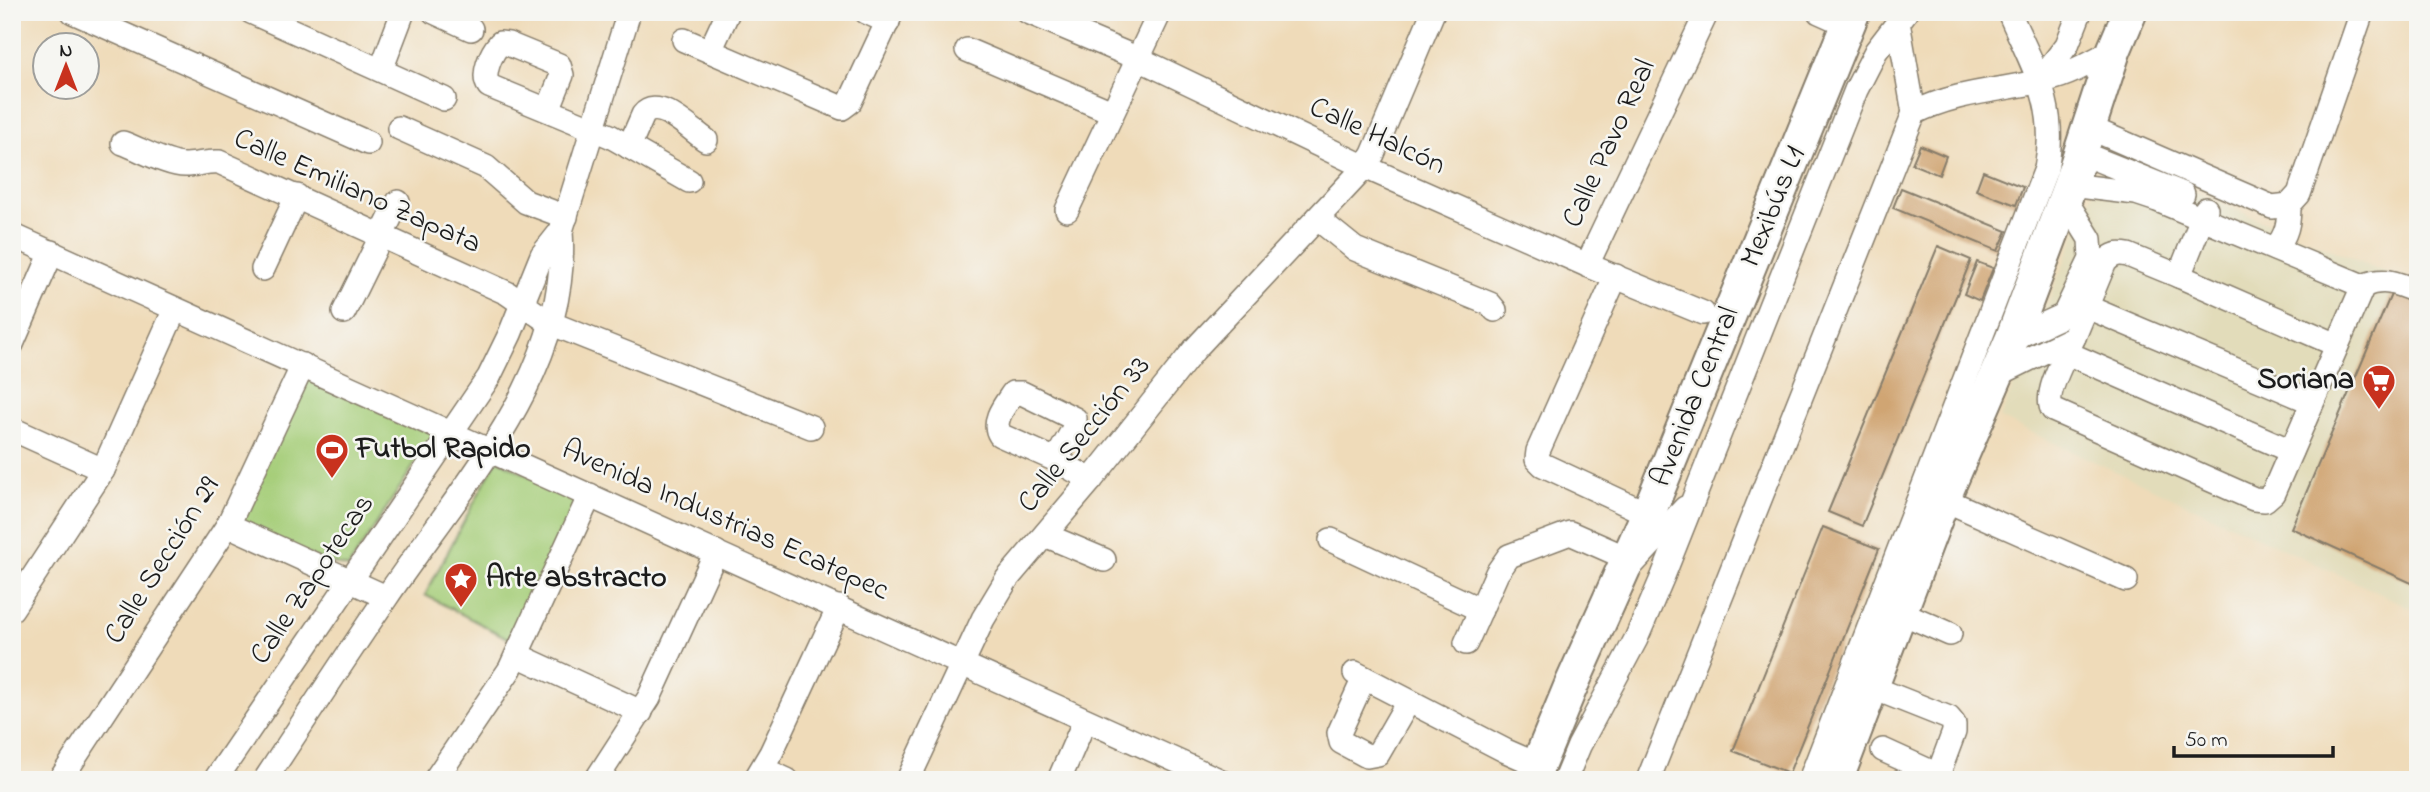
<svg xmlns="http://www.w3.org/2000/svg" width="2430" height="792" font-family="'Indie Flower',sans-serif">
<rect width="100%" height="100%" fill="#f6f6f2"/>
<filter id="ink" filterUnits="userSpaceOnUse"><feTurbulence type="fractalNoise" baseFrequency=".0143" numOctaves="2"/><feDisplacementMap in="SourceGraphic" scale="14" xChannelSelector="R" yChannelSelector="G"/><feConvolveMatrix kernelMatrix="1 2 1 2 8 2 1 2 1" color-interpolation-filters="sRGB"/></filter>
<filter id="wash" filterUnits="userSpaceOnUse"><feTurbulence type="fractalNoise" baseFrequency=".00686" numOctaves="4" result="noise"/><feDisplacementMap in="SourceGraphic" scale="28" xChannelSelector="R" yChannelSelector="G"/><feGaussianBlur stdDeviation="1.57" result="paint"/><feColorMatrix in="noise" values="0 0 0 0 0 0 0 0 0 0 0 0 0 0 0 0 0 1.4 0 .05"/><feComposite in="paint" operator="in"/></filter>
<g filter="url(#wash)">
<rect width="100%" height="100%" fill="#efdbb9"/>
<!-- built -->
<polygon fill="#e2dcba" points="2108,156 2418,286 2418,611 2000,418"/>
<!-- green -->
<g fill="#a5cd78" stroke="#60744a" stroke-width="2">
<polygon points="309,375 435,433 348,568 231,530"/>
<polygon points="497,459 581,503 509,639 425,595"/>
</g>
<g id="blocks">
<!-- building -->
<g fill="#d0a573">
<polygon points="1920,145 1946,156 1939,175 1912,164"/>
<polygon points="1983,171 2023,187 2016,205 1976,190"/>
<polygon points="1901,188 2007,231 1998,251 1893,208"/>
<polygon points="1938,246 1971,260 1862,526 1828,512"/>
<polygon points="1977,262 1993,268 1980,301 1964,294"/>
<polygon points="2395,285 2418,295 2418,586 2291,528"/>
<polygon points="1823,527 1879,549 1789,773 1733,751"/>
</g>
</g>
</g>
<g filter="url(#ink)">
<use href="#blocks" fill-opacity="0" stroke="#867c6a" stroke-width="2"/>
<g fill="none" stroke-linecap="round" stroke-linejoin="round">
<defs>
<g id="minor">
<polyline points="73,12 368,143"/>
<polyline points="251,12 444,99"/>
<polyline points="434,12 471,29"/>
<polyline points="866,12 888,22"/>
<polyline points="1028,12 1139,59 1365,167 1587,265 1703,313"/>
<polyline points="1819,12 1848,25"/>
<path d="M1898,22L1914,113C1959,90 2003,91 2050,79C2072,74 2094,60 2114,50"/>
<polyline points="684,40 842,108 850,102 892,12"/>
<polyline points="967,50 1112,112"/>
<polyline points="710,51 728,12"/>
<polyline points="381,70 403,12"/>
<polyline points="2039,81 2067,45 2080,12"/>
<path d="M548,110L562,75L559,65L508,44L500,43C491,53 481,75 489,86L610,136L689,181"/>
<polyline points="399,128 486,167 526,202 566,217"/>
<polyline points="2090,128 2272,207 2289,205 2299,194 2362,12"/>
<path d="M123,143C140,149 169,166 186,165C198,165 207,161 219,162L507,293L550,323L811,427"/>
<path d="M629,147L643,115C658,96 691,130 706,140"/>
<polyline points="2081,153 2183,194"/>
<polyline points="2070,185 2136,193 2157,200 2363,286"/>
<polyline points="1067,210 1160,12"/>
<polyline points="1318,219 1355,249 1490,304 1495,310"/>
<polyline points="12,235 1219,780"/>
<path d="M2275,249C2287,235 2289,223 2289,205"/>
<polyline points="1587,265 1707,12"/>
<polyline points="263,269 297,196"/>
<polyline points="1616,276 1538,451 1537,459 1543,465 1648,514"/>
<polyline points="2179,276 2337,345"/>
<polyline points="2087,307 2312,402"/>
<polyline points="344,312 398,202"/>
<path d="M2074,337C2067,353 2042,396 2053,410L2254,499L2265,500L2273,493L2363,286C2384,277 2397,283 2418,292"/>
<polyline points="2012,339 2064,315 2091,259 2090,239 2065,199"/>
<polyline points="12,344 52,252"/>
<polyline points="2067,353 2291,451"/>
<path d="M1997,375L2074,337L2105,262C2113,254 2118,253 2128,255L2179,276L2206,209"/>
<polyline points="12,429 103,470"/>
<path d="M1056,460L1074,428L1075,419L1022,393H1013C1005,405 991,421 1000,435L1056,460L1091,480"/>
<polyline points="1943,499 2126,580"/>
<polyline points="228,525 386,597"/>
<polyline points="1045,535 1104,560"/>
<polyline points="1331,540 1481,610"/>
<polyline points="1632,565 1685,508"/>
<polyline points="12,609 103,470 175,309"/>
<polyline points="1900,612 1950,634"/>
<polyline points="1466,643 1497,573 1509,556 1570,533 1629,559"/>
<polyline points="517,655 641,712"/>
<polyline points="1355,673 1506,751 1538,765"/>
<polyline points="1364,678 1339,733 1341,742 1367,756 1378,754 1408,702"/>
<polyline points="1871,687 1949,718 1954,724 1954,732 1938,775 1883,750"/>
<polyline points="763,769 787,780"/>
<polyline points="60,780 228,525 303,365"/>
<polyline points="215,780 489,377 510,334 542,255 561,231"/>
<path d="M265,780C305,719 345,658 386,598C460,488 571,372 561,231L629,12"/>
<polyline points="435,780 510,669 590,495"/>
<polyline points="596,780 649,698 716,552"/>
<polyline points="755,780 771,753 839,607"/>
<polyline points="908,780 983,619 1007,579 1091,480 1194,350 1365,167 1373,154 1433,12"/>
<polyline points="1059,780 1085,720"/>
<polyline points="1565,780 1579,746 1636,639 1663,576 1856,90 1876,51 1906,12"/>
<polyline points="1648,780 1914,113"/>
<path d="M1810,780L2046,169C2059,106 2033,68 2009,12"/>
</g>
<g id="highway">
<polyline points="1532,780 1570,688 1648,514 1853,12"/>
<polyline points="1836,780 1943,499 2012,339 2070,185 2114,50 2130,12"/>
</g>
</defs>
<!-- minor casing -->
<use href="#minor" stroke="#867c6a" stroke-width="26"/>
<!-- highway casing -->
<use href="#highway" stroke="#867c6a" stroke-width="37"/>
<!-- minor -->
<use href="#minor" stroke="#fff" stroke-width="23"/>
<!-- highway -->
<use href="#highway" stroke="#fff" stroke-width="33"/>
</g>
</g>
<!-- icons -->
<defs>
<symbol id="supermarket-pin" viewBox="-11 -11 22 30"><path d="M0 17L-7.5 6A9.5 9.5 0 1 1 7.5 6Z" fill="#c8321e" stroke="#f6f6f2"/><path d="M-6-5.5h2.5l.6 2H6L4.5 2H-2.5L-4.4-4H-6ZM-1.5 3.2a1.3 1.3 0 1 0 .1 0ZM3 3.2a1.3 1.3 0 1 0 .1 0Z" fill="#fff"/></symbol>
<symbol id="stadium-pin" viewBox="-11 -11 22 30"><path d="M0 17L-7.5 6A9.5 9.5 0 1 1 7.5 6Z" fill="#c8321e" stroke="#f6f6f2"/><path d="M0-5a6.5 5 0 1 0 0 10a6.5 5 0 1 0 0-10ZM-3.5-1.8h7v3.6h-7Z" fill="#fff"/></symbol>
<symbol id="sight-pin" viewBox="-11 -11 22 30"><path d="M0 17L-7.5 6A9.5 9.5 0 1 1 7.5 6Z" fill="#c8321e" stroke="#f6f6f2"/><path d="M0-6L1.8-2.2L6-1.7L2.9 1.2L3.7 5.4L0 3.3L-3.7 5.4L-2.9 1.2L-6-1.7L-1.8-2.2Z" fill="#fff"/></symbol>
</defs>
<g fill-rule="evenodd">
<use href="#supermarket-pin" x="2360" y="362" width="38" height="52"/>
<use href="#stadium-pin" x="313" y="431" width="38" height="52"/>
<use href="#sight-pin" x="442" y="560" width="38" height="52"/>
</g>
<g text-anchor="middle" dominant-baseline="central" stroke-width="5" stroke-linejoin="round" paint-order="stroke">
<!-- street labels -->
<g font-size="30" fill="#1c1c1c" stroke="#f6f6f2">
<text transform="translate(1377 137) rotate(25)">Calle Halcón</text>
<text transform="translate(1610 144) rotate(-65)">Calle Pavo Real</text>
<text transform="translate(357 192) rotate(24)">Calle Emiliano Zapata</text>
<text transform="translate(1774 207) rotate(-68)">Mexibús L1</text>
<text transform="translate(1696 397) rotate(-68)">Avenida Central</text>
<text transform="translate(1085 435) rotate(-51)">Calle Sección 33</text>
<text transform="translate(725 521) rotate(24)">Avenida Industrias Ecatepec</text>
<text transform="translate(163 561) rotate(-58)">Calle Sección 29</text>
<text transform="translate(313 580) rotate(-56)">Calle Zapotecas</text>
</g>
<!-- poi labels -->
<g font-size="30" font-weight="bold" fill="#1c1c1c" stroke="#f6f6f2" text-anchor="start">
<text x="2354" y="381" text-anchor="end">Soriana</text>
<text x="356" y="450">Futbol Rapido</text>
<text x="486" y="579">Arte abstracto</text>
</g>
</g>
<!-- margin -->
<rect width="2430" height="792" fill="none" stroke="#f6f6f2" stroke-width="42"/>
<!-- north arrow -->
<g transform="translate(66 66)"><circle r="33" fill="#f6f6f2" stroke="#9f9f9c" stroke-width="2"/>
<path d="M0-5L12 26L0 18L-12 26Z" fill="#c8321e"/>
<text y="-10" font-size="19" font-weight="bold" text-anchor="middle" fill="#1c1c1c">N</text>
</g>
<!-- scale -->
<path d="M2174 746v10h159v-10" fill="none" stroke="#1c1c1c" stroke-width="3.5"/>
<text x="2185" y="746" font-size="21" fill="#1c1c1c" stroke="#f6f6f2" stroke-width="5" paint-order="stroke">50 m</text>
</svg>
